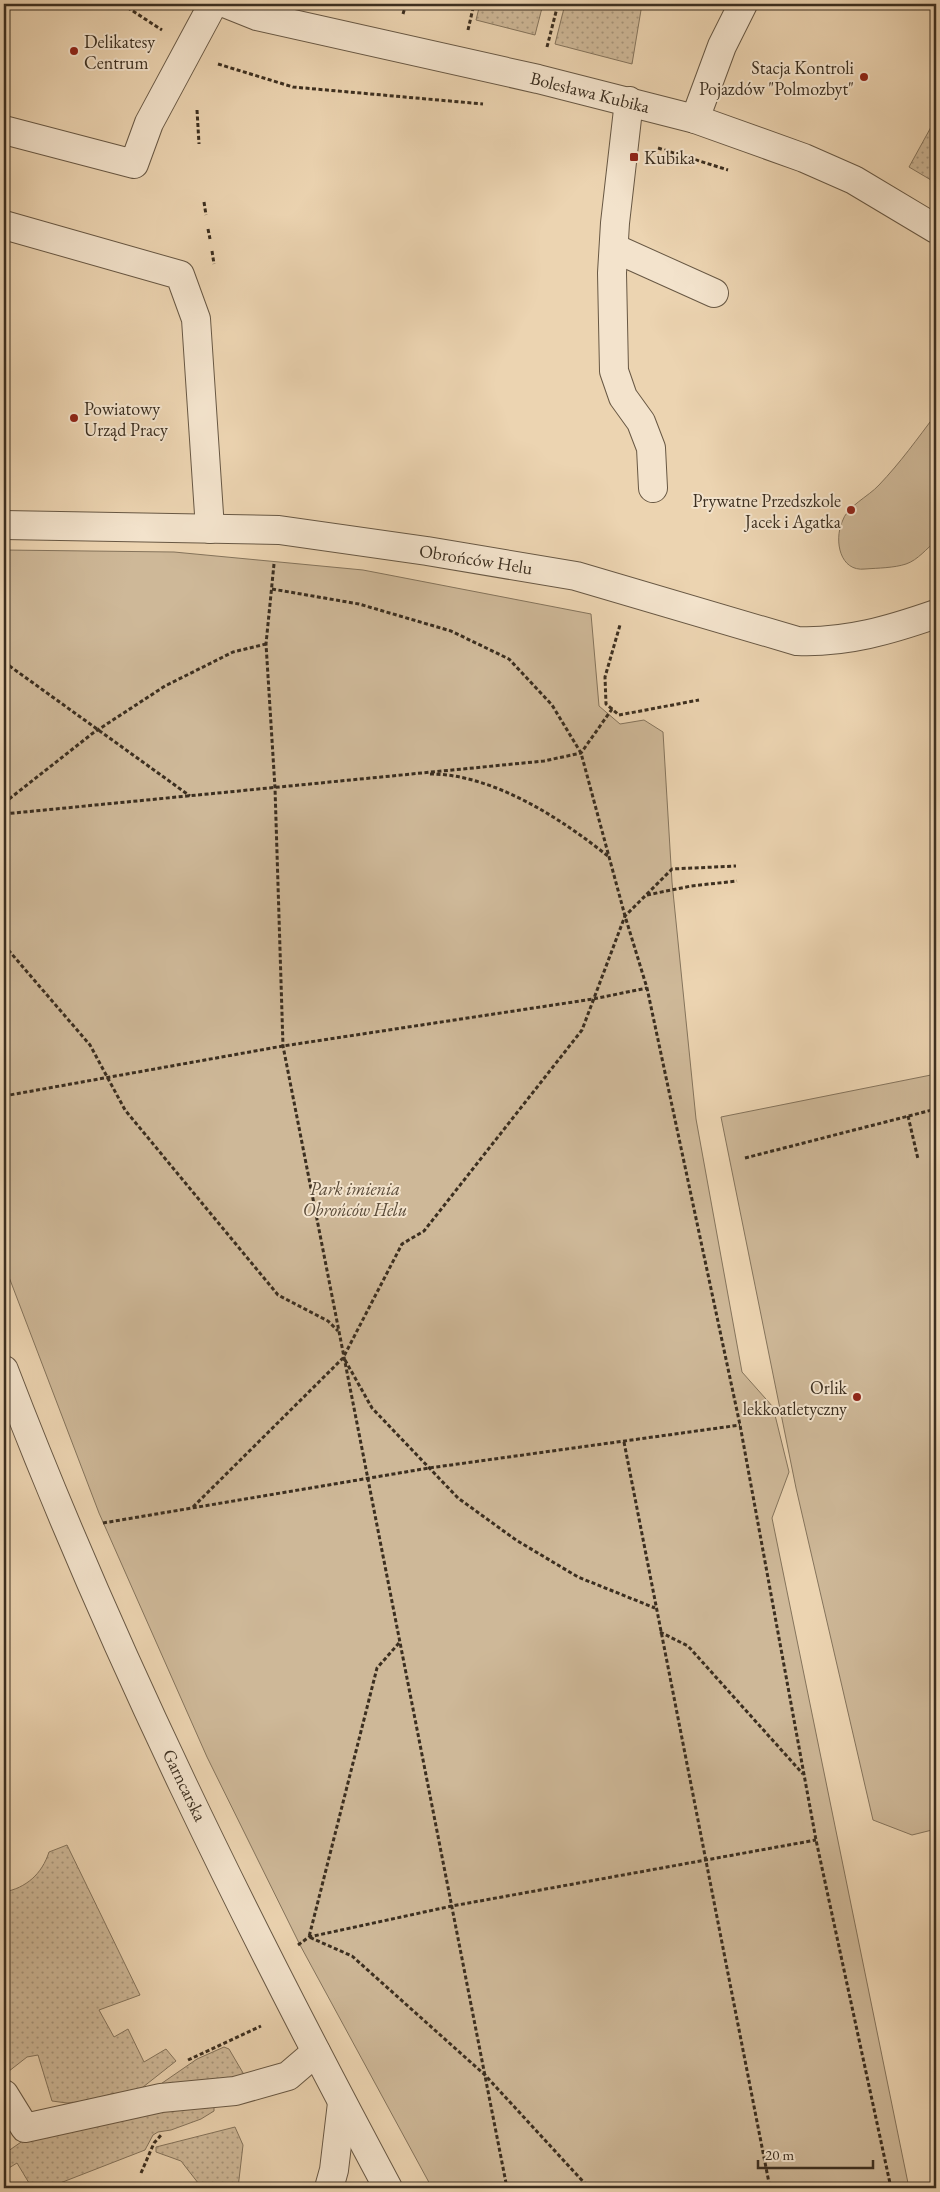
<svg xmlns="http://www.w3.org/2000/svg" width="940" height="2192" font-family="'EB Garamond',serif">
<defs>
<pattern id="grass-dots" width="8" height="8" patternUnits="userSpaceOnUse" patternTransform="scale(1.25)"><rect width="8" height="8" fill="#ceb898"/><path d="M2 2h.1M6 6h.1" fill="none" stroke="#a8967c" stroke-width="1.8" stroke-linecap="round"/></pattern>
</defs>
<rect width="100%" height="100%" fill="#ecd4b1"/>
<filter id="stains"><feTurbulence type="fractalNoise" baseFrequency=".004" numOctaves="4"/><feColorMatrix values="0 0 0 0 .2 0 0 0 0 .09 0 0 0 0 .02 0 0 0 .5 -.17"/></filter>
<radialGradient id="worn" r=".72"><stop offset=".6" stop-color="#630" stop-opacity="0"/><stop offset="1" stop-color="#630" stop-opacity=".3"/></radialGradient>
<!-- grass -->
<g fill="url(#grass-dots)" stroke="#85745c">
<polygon points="480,4 543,4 535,35 476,20"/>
<polygon points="565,4 642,4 632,64 555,44"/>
<polygon points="936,118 936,183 909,167"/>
<path d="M67,1845L140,1995L99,2010L114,2037L128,2029L144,2062L166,2049L176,2061L138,2091L111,2094L90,2101L67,2103L52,2101L38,2055L27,2057L4,2075V1892C26,1888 42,1874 49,1852Z"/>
<polygon points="224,2047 229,2049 246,2078 152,2090 197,2059"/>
<polygon points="214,2107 214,2111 201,2119 171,2130 158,2132 153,2135 145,2150 55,2185 44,2187 29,2183 17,2163 4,2171 4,2154 34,2133 150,2112"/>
<polygon points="235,2127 243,2145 238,2188 202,2188 181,2161 156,2152 156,2147"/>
</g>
<!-- park -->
<g fill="#ceb898" stroke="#85745c">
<path d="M936,414V490L932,491L936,541C927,548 918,560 906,564C894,568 878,568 865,569C840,572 834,541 842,522C847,506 868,497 879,485C900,463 918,438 936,414Z"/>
<polygon points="4,550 174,552 363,570 591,614 599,706 620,724 644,720 663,732 672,882 696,1119 742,1372 773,1407 789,1472 772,1518 909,2188 432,2188 300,1945 207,1757 99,1513 4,1264"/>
<polygon points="936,1074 936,1829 912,1835 873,1820 796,1488 721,1117"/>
</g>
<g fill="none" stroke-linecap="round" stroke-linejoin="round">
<defs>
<g id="minor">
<polyline points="227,4 257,16 538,79 695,119 804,158 854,180 936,229"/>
<polyline points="629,101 615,223 612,273 614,371 623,397 641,422 651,448 653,488"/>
<polyline points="695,119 722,46 743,4"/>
<polyline points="4,130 134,164 149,123 213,4"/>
<polyline points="4,225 180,275 196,319 210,529"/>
<polyline points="614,248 714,293"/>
<path d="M4,525L279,530L427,551L576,576L797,641C846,643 890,630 936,614"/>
<path d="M4,1370C112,1652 246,1923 388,2188"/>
<polyline points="4,2094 25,2128 161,2098 235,2091 288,2076 316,2052"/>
<polyline points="329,2188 334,2170 342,2103"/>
</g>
</defs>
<!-- minor casing -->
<use href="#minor" stroke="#685844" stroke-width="30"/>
<!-- path -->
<g stroke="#3c2f20" stroke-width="3" stroke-dasharray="4 2.5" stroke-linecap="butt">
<polyline points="122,4 162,30"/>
<polyline points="403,14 406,4"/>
<polyline points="468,30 474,4"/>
<polyline points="547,47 558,4"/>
<polyline points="218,64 293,87 483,104"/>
<polyline points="197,110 199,144"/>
<polyline points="658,148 728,170"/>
<polyline points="204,202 206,215"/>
<polyline points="208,229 210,239"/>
<polyline points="212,251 214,264"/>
<polyline points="274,564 266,644 275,788 283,1046 507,2188"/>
<polyline points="272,589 359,604 451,631 509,659 552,705 581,753 625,916 647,988 740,1425 816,1840 891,2188"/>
<polyline points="4,662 190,796"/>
<polyline points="612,709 606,704 605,677 620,625"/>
<path d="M430,774C493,774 562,819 609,857"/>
<polyline points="4,803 93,733 165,686 233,652 266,644"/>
<polyline points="4,814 544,761 581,753 612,709 619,715 699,700"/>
<polyline points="647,895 691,886 737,881"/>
<polyline points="4,945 90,1045 125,1110 278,1295 328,1321 338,1331"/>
<polyline points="4,1096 283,1046 593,999 647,988"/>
<polyline points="908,1116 918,1159"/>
<polyline points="745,1158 936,1109"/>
<polyline points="345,1360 372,1408 458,1498 516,1540 578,1577 655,1608"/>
<polyline points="624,1442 770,2188"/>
<polyline points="193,1507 343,1358 402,1244 424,1231 582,1030 625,916 672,869 736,866"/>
<polyline points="103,1523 429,1468 740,1425"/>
<polyline points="660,1632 688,1646 803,1774"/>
<polyline points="399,1643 377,1668 309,1937 352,1956 485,2075 589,2188"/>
<polyline points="298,1945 309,1937 452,1906 816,1840"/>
<polyline points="188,2060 261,2026"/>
<polyline points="141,2173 154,2143 162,2134"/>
</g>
<!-- minor -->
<use href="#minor" stroke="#f3e3cc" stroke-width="28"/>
</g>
<!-- markers -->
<g fill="#8f2418" stroke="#f3e3cc" stroke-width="2">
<circle cx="74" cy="51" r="5"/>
<circle cx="864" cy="77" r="5"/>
<rect x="629" y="152" width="10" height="10" rx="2.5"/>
<circle cx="74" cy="418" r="5"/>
<circle cx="851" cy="510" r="5"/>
<circle cx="857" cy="1397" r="5"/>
</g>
<g text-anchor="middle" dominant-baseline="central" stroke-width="4" stroke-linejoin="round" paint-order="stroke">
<!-- poi labels -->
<g font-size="18" fill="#3c2f20" stroke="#f3e3cc" text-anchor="start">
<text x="84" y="41">Delikatesy<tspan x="84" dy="21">Centrum</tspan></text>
<text x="854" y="67" text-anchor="end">Stacja Kontroli<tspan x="854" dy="21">Pojazdów "Polmozbyt"</tspan></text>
<text x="644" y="157">Kubika</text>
<text x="84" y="408">Powiatowy<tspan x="84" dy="21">Urząd Pracy</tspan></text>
<text x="841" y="500" text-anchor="end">Prywatne Przedszkole<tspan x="841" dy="21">Jacek i Agatka</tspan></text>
<text x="847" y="1387" text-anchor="end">Orlik<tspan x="847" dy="21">lekkoatletyczny</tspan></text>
</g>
<!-- street labels -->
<g font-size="18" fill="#3c2f20" stroke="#f3e3cc">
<text transform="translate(590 92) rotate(14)">Bolesława Kubika</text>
<text transform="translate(476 559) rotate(9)">Obrońców Helu</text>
<text transform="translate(185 1785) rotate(64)">Garncarska</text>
</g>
<!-- park labels -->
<g font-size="18" font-style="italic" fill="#594a38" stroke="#f3e3cc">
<text x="355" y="1188">Park imienia<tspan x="355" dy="21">Obrońców Helu</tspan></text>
</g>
</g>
<!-- margin -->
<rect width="940" height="2192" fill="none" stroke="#ecd4b1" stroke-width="20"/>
<rect x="5" y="5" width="930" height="2182" fill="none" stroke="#3c2f20" stroke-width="2.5"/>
<rect x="10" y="10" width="920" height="2172" fill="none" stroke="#3c2f20"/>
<!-- scale -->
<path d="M758 2160v8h115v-8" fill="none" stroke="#3c2f20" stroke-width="2.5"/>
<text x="765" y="2160" font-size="15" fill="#3c2f20" stroke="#f3e3cc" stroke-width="4" paint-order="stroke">20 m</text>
<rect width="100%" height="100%" filter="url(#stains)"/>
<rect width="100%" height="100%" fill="url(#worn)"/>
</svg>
